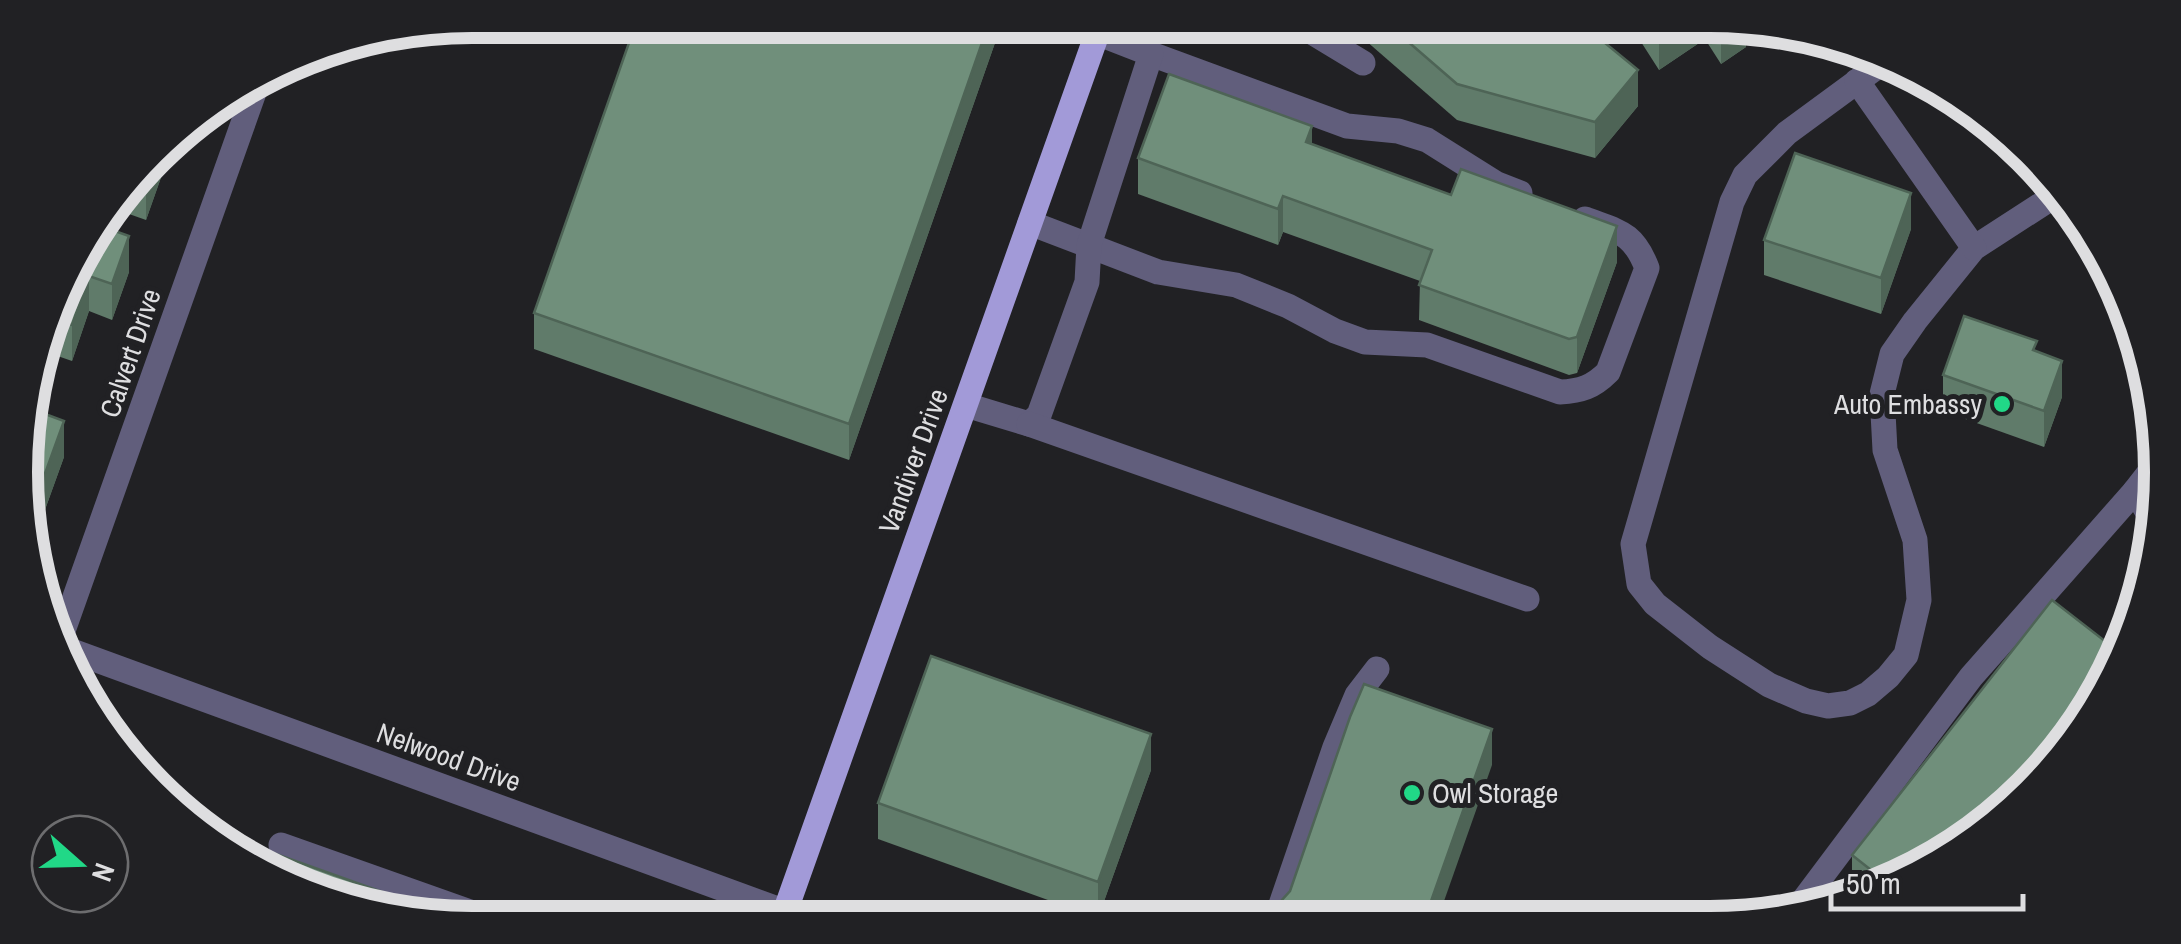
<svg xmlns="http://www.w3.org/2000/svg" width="2181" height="944" font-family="'Archivo Narrow',sans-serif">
<rect width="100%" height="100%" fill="#212124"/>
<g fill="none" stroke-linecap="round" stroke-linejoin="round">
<!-- minor -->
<g stroke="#615e7c" stroke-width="25">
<polyline points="1292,20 1363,63"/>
<polyline points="1151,54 1347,126 1398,131 1427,140 1497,184 1520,193"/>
<polyline points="1885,61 1787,133 1745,175 1732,202 1633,544 1639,584 1655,604 1710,647 1769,685 1806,701 1828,706 1850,703 1868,694 1888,677 1906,655 1919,600 1915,540 1885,450 1882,394 1892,354 1915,321 1974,248 2056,195"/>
<polyline points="1857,81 1974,248"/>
<path d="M1030,223L1158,272L1236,285L1288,306L1335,331L1365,342L1427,345L1560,392C1581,391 1593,387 1608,372L1647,268C1633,232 1619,232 1585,219"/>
<polyline points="966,405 1029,424 1039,415 1087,282 1089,245 1151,54 1097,33"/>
<polyline points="1029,424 1527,599"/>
<polyline points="2150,516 2135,491 2149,473 2157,467"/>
<polyline points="59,642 257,84"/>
<polyline points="61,647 816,923"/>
<polyline points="281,845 504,924"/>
<polyline points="1794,913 1971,677 2135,491"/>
<polyline points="1275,922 1335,747 1357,695 1377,669"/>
</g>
<!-- major -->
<g stroke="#a29ad8" stroke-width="25">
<polyline points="2094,246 2117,282"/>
<polyline points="781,923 1102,20"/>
</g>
</g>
<!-- wall -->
<g fill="#607b6a">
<polygon points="1003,20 849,460 534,349 534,313"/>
<polygon points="1342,20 1577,20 1638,106 1595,158 1457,120"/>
<polygon points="1627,20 1710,20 1746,26 1746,47 1721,64 1705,39 1659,70"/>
<polygon points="170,137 170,152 146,220 112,208"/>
<polygon points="1312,145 1617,262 1577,373 1569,375 1419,320 1420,281 1283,232 1278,245 1138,194 1138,158"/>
<polygon points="1911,229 1881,314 1764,275 1764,240"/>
<polygon points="80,246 129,272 112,320 89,311 72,361 49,353 29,408 64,457 29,554 29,384"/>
<polygon points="1943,375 2062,397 2044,447 1943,411"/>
<polygon points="1151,770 1098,918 878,839 878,803"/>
<polygon points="1985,830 1882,889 1858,896 1852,890 1852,855"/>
</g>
<!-- shaded-wall -->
<g fill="#4e6456">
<polygon points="990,20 1003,20 849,460 849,424"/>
<polygon points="1679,20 1705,20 1705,39 1659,70 1659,34"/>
<polygon points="1728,23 1746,26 1746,47 1721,64 1721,28"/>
<polygon points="1638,70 1638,106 1595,158 1595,122"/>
<polygon points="1312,126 1312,162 1306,142"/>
<polygon points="170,137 170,152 146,220 146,184 157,152"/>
<polygon points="1911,193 1911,229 1881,314 1881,278"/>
<polygon points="1283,196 1283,232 1278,245 1278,209"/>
<polygon points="1617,226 1617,262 1577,373 1577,337"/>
<polygon points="129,236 129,272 112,320 112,284"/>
<polygon points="89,276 89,311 72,361 72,325"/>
<polygon points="49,330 49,353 29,410 29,384"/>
<polygon points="2062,361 2062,397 2044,447 2044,411"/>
<polygon points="64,421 64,457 29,554 29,518"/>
<polygon points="1492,729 1492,765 1437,921 1424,921"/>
<polygon points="1151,734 1151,770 1098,918 1098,882"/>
</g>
<!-- building -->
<g fill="#708f7b" stroke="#4e6456" stroke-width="2.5">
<polygon points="637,20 990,20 849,424 534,313"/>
<polygon points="1383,20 1577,20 1638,70 1595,122 1457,84"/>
<polygon points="1650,20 1679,20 1659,34"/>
<polygon points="1717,21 1728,23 1721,28"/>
<polygon points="1169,74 1312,126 1306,142 1451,195 1461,169 1617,226 1577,337 1569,339 1419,285 1432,250 1283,196 1278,209 1138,158"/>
<polygon points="157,152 146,184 135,180"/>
<polygon points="1795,153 1911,193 1881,278 1764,240"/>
<polygon points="98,225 129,236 112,284 89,276 72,325 53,319 80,246"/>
<polygon points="1964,316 2037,341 2033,350 2062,361 2044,411 1943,375"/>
<polygon points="29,408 64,421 29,518"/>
<polygon points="2052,600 2119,652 2068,747 1985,830 1890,885 1852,855"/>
<polygon points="931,656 1151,734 1098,882 878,803"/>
<polygon points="1364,684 1492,729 1424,921 1275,922 1282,900 1290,891 1350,717"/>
<polygon points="259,848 469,923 326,900 255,859"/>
</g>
<!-- markers -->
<g fill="#21d887" stroke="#212124" stroke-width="4">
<circle cx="2002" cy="404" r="10"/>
<circle cx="1412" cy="793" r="10"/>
</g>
<g text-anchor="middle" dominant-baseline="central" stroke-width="10" stroke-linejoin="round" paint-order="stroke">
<!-- street labels -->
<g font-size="28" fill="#dedee0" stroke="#212124">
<text transform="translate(130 353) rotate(-71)">Calvert Drive</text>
<text transform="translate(913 461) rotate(-70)">Vandiver Drive</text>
<text transform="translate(449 757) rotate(20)">Nelwood Drive</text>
</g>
<!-- poi labels -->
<g font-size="28" fill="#dedee0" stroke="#212124" text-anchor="end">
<text x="1982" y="404">Auto Embassy</text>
<text x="1432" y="793" text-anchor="start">Owl Storage</text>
</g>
</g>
<!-- crop -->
<path d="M0 0H2181V944H0ZM472 38H1710A434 434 0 0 1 2144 472V472A434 434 0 0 1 1710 906H472A434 434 0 0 1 38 472V472A434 434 0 0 1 472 38Z" fill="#212124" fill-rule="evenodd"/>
<path fill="none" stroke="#dedee0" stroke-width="12" d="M472 38H1710A434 434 0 0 1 2144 472V472A434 434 0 0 1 1710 906H472A434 434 0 0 1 38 472V472A434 434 0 0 1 472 38Z"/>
<!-- north arrow -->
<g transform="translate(80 864) rotate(110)"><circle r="48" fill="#212124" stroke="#6d6d6f" stroke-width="2.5"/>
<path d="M0-8L18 38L0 25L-18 38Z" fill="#21d887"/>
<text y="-15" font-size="28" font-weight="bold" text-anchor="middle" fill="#dedee0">N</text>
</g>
<!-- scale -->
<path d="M1831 894v15h192v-15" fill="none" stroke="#dedee0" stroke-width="5"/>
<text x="1846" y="894" font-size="30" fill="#dedee0" stroke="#212124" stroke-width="8" paint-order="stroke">50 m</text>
</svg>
